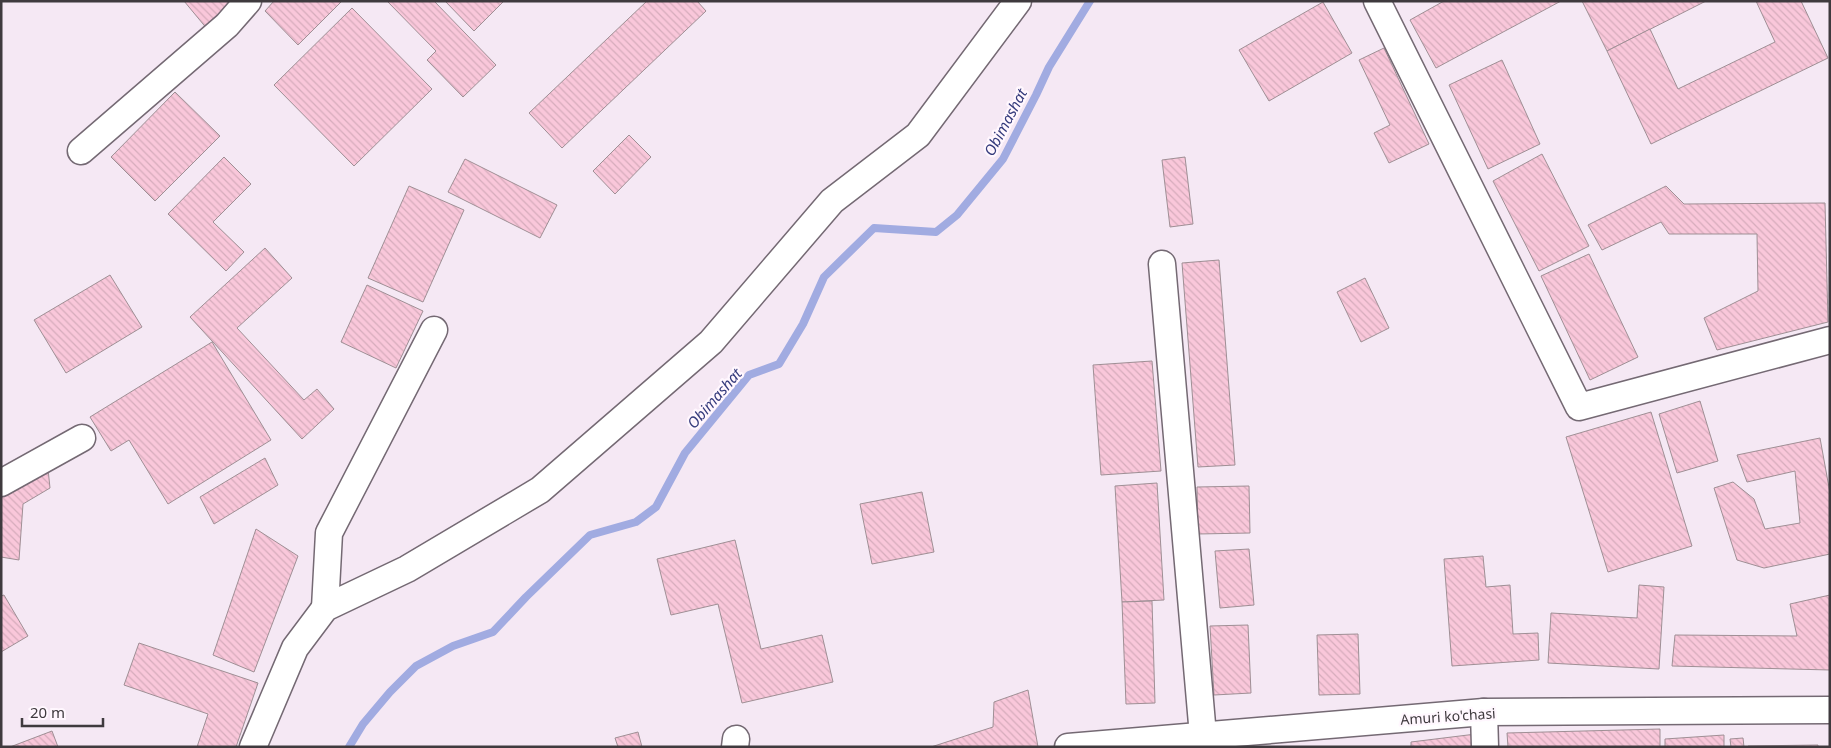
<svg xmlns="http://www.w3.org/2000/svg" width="1831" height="748" font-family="'Noto Sans',sans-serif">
<defs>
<pattern id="building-back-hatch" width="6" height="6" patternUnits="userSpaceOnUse" patternTransform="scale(1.25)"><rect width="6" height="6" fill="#f9c7da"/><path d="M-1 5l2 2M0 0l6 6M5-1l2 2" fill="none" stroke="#d6acbc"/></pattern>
</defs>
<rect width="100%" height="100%" fill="#f5e8f4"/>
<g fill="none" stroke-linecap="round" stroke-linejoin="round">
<!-- stream -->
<polyline stroke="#a1abe1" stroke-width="8" points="349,747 363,724 390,692 416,666 453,646 493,632 526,597 590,535 636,522 656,507 685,453 749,375 779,364 803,324 824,277 874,228 936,232 957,215 1003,159 1036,95 1049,67 1090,1"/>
</g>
<!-- building -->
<g fill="url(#building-back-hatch)" stroke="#9f8f95">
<polygon points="184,1 234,1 208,30"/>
<polygon points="274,1 342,1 298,45 265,11"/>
<polygon points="387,1 434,1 496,65 463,97 427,60 436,51"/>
<polygon points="445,1 504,1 474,31"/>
<polygon points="647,1 697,1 706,11 562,148 529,113"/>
<polygon points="1444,1 1561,1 1436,68 1410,20"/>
<polygon points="1582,1 1706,1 1607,51"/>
<polygon points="1756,1 1801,1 1828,58 1651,144 1607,51 1650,29 1678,89 1775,42"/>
<polygon points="1323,2 1352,53 1269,101 1239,50"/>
<polygon points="352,8 432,89 354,166 274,85"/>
<polygon points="1384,48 1429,144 1389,163 1374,133 1390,125 1359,60"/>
<polygon points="1502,60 1540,144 1488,169 1449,85"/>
<polygon points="175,92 220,136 155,201 111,157"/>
<polygon points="629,135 651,157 615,194 593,171"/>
<polygon points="1542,154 1589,246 1539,271 1493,181"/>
<polygon points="224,157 251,184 213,222 244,252 226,271 168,214"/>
<polygon points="1185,157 1193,224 1170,227 1162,160"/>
<polygon points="465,159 557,205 540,238 448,192"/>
<polygon points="409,186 464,210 423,302 368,278"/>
<polygon points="1666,186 1684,204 1825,203 1828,322 1717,350 1704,318 1758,291 1757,234 1669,234 1661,222 1602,250 1588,225"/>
<polygon points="265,248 292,278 237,328 304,400 317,389 334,409 302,439 190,317"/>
<polygon points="1589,254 1638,357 1590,380 1541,276"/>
<polygon points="1219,260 1235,465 1198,467 1182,263"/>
<polygon points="110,275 142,327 66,373 34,320"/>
<polygon points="1365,278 1389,328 1361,342 1337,292"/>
<polygon points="367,285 423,311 396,368 341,342"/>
<polygon points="212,342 271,440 168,504 129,440 111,451 90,417"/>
<polygon points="1152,361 1161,471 1101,475 1093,365"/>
<polygon points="1700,401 1718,461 1677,473 1659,414"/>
<polygon points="1651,412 1692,546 1608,572 1566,437"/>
<polygon points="1820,438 1830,493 1830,554 1764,568 1737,560 1714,488 1733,482 1754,499 1765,529 1800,523 1795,471 1747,482 1737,455"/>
<polygon points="265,458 278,485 214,524 200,497"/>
<polygon points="48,469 50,488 23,504 19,560 1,557 1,495"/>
<polygon points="1157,483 1164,600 1122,602 1115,486"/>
<polygon points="1249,486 1250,533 1198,534 1197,487"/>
<polygon points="922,492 934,552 872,564 860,504"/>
<polygon points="256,529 298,556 254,672 213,655"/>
<polygon points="735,540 761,649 822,635 833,682 742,703 718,604 671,615 657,559"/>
<polygon points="1249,549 1254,605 1220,608 1215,551"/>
<polygon points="1483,556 1486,587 1510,585 1513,634 1538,633 1539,660 1452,666 1444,559"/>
<polygon points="1639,585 1664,587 1659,669 1548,663 1551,613 1637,618"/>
<polygon points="4,595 28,636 1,652 1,596"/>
<polygon points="1830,595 1830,670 1672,666 1675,635 1797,636 1790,604"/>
<polygon points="1152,601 1155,703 1126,704 1122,602"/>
<polygon points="1248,625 1251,693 1214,695 1210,626"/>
<polygon points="1358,634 1360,694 1319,695 1317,635"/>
<polygon points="139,643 258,683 236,747 197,747 208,714 124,685"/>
<polygon points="1028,690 1038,747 931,747 993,727 994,702"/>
<polygon points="1660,729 1660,747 1508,747 1507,733"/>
<polygon points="52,731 58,747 10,747"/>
<polygon points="638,732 642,747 618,747 615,738"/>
<polygon points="1476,734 1476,747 1411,747 1411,742"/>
<polygon points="1724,735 1724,747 1665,747 1665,739"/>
<polygon points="1743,738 1744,747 1731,747 1730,739"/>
<polygon points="1818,745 1818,747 1748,747 1748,746"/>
</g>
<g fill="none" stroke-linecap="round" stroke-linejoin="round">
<defs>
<g id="minor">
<polyline points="1377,1 1579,407 1830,340"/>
<polyline points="81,151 227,25 248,1"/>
<polyline points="1162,264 1204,747"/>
<polyline points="1,483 82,438"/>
<polyline points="325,608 329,533 434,330"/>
<polyline points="1484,712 1485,747"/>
<polyline points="253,747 295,648 325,608 407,569 540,490 711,342 832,201 918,135 1018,1"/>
<polyline points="735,747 736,739"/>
<polyline points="1068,747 1484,712 1830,710"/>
</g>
</defs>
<!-- minor casing -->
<use href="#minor" stroke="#746973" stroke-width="29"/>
<!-- minor -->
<use href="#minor" stroke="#fff" stroke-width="26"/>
</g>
<g text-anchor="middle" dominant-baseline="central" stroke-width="4.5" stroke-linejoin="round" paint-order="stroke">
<!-- street labels -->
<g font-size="14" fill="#3f3a3e" stroke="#fff7fe">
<text transform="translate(1448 716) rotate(-4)">Amuri ko'chasi</text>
</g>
<!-- water labels -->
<g font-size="15" font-style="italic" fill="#353b7c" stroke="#fff7fe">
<text transform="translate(1005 122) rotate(-62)">Obimashat</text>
<text transform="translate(714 398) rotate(-49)">Obimashat</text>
</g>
</g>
<!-- border -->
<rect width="1831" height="748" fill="none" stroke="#3f3a3e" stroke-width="5"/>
<!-- scale -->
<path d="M22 718v8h81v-8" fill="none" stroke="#3f3a3e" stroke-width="2.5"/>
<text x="30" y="718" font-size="15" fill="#3f3a3e" stroke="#fff7fe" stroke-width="4" paint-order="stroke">20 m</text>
</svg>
